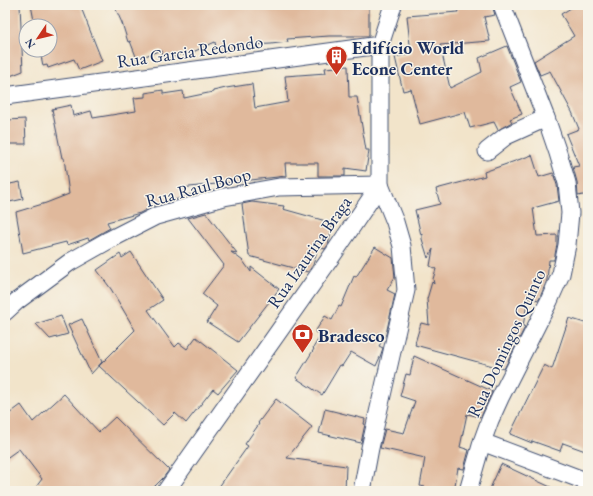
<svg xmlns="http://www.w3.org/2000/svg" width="593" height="496" font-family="'EB Garamond',serif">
<rect width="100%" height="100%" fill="#f7f3e8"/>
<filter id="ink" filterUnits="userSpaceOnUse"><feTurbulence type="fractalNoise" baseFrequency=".025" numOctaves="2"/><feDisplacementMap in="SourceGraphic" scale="8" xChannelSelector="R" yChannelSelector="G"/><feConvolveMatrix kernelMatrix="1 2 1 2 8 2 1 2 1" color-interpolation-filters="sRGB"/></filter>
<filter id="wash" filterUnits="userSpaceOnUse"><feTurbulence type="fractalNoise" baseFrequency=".012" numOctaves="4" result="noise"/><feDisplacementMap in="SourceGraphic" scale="16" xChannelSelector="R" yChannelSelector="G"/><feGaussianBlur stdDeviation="0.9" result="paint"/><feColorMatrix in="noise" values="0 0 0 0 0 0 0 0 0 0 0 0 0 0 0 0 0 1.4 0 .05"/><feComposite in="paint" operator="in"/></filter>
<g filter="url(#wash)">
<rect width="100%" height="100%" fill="#f2e4ca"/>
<g id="blocks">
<!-- building -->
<g fill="#e0b99c">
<polygon points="5,5 20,5 23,71 5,78"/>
<polygon points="31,5 80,5 102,61 79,70 74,59 48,68 47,65 43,66 40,50 50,50 50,26 35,26"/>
<polygon points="114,5 369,5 369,36 329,36 287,39 288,42 271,44 232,46 232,50 217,53 215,42 184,56 183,53 165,60 161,50 137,59 130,41 128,42 122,23"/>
<polygon points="456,5 492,5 495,15 484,17 490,41 440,45 450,88 482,72 479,58 507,46 521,82 510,87 522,114 510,119 512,122 498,130 494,122 470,128 465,112 420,124 411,89 403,91 395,57 411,54 407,16 458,12"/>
<polygon points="576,5 588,5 588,194 578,196 577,182 573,167 579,166 566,134 579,129 572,112 550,71 540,75 534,61 574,36 561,14"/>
<polygon points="348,66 349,97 357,97 366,150 369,150 366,171 345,168 345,176 318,176 318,163 285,163 286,176 181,188 181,194 192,195 153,206 140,213 107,222 110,228 89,240 88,238 67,245 66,242 23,253 16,212 46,203 69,194 64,158 62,158 52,109 71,105 73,116 91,111 93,118 136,111 134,98 145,97 145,93 163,90 163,94 183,91 184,98 213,92 213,91 226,88 252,84 255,108 288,102 285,76 326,73 325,68"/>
<polygon points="25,119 26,144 5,144 5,123 8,123 8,120"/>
<polygon points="532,155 539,177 553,173 557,185 559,201 533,208 537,236 557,235 557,244 554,260 549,260 547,280 539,300 528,298 523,326 525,327 504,369 415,345 416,343 415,343 421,323 429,325 427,299 432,282 434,284 433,279 436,269 430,266 433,249 428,258 422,239 422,234 421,235 415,210 440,204 436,189 485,176 484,172"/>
<polygon points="20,182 23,199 5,203 5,185"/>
<polygon points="252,202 284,206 283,209 333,223 328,245 325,249 318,247 313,265 308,272 249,256 242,204"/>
<polygon points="206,213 237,253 231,252 243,261 251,272 251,267 279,289 238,342 207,322 217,306 202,294 224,265 188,218"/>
<polygon points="375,247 393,258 395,277 387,290 395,294 386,334 379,346 383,348 380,357 376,366 351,352 342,366 340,365 322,395 296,378 314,349 313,348 321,335 315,332 325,316 332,320 339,306 341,307 354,276 356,277"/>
<polygon points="131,252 163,300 148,310 175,347 179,343 187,349 196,337 238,370 218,393 213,389 186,423 175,413 163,425 99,366 135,330 111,289 97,270 120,254 122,258"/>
<polygon points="61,316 68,334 50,339 36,324"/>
<polygon points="569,318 588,324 588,452 563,443 560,451 532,441 532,443 510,434 544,365 552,369"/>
<polygon points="82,319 102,362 91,374 68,325"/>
<polygon points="414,356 492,391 481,417 467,414 460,447 469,450 464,469 458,468 454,491 425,491 425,487 420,486 425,458 380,448 385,429 404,433 415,401 400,396 406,374 410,375"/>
<polygon points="64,394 99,432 115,417 169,470 163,478 150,491 33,491 42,479 19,449 5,459 5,417 21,405 33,422"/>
<polygon points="276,399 312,427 287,458 346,466 345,491 216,491 248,446 245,444 259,424 258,423"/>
<polygon points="325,409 365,419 364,424 365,424 361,443 319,433"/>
<polygon points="501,464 559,491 489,491"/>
</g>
</g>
</g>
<g filter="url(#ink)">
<use href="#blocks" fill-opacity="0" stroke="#3b4a6e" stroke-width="1"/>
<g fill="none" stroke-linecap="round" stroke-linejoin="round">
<defs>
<g id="minor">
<polyline points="5,96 380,45"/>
<polyline points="487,151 506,136 546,118"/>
<polyline points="5,312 17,301 70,262 109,240 156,216 224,197 279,187 380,185"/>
<polyline points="482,442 588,482"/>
<polyline points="166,491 334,253 380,185 380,45 393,5"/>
<polyline points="362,491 370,448 406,290 402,246 395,222 380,185"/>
<polyline points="468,491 482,442 490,420 500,398 549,301 561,274 567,245 570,213 567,183 558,153 546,118 502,5"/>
</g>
</defs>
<!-- minor casing -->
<use href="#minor" stroke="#3b4a6e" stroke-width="19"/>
<!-- minor -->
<use href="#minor" stroke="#fff" stroke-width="17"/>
</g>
</g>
<!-- icons -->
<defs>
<symbol id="building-pin" viewBox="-11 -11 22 30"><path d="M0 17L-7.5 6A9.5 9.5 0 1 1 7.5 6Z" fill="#c8321e" stroke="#f7f3e8"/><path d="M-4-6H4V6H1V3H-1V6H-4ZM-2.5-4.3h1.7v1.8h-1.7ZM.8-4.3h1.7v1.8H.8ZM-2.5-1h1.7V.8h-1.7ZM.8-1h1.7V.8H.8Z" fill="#fff"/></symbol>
<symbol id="bank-pin" viewBox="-11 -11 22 30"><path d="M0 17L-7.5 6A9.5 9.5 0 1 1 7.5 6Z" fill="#c8321e" stroke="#f7f3e8"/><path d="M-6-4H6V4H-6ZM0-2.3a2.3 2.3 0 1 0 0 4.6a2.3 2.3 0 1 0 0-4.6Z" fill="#fff"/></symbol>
</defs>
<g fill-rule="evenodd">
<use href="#building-pin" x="324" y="44" width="25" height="34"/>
<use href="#bank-pin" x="290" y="322" width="25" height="34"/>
</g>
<g text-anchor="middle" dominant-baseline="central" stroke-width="3" stroke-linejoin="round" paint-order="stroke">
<!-- poi labels -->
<g font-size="18" font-weight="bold" fill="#1b2f5e" stroke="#f7f3e8" text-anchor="start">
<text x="352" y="47">Edifício World<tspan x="352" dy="21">Econe Center</tspan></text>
<text x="318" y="335">Bradesco</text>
</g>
<!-- street labels -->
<g font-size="18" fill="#1b2f5e" stroke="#f7f3e8">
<text transform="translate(190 51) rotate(-8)">Rua Garcia Redondo</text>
<text transform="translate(198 187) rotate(-15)">Rua Raul Boop</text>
<text transform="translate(309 252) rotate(-55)">Rua Izaurina Braga</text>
<text transform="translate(506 343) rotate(-65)">Rua Domingos Quinto</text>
</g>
</g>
<!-- margin -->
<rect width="593" height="496" fill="none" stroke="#f7f3e8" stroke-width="20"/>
<!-- north arrow -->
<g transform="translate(38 38) rotate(235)"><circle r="19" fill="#f7f3e8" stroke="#9fa5b1"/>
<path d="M0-3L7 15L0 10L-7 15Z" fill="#c8321e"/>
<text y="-6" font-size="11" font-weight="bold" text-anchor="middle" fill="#1b2f5e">N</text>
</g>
</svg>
